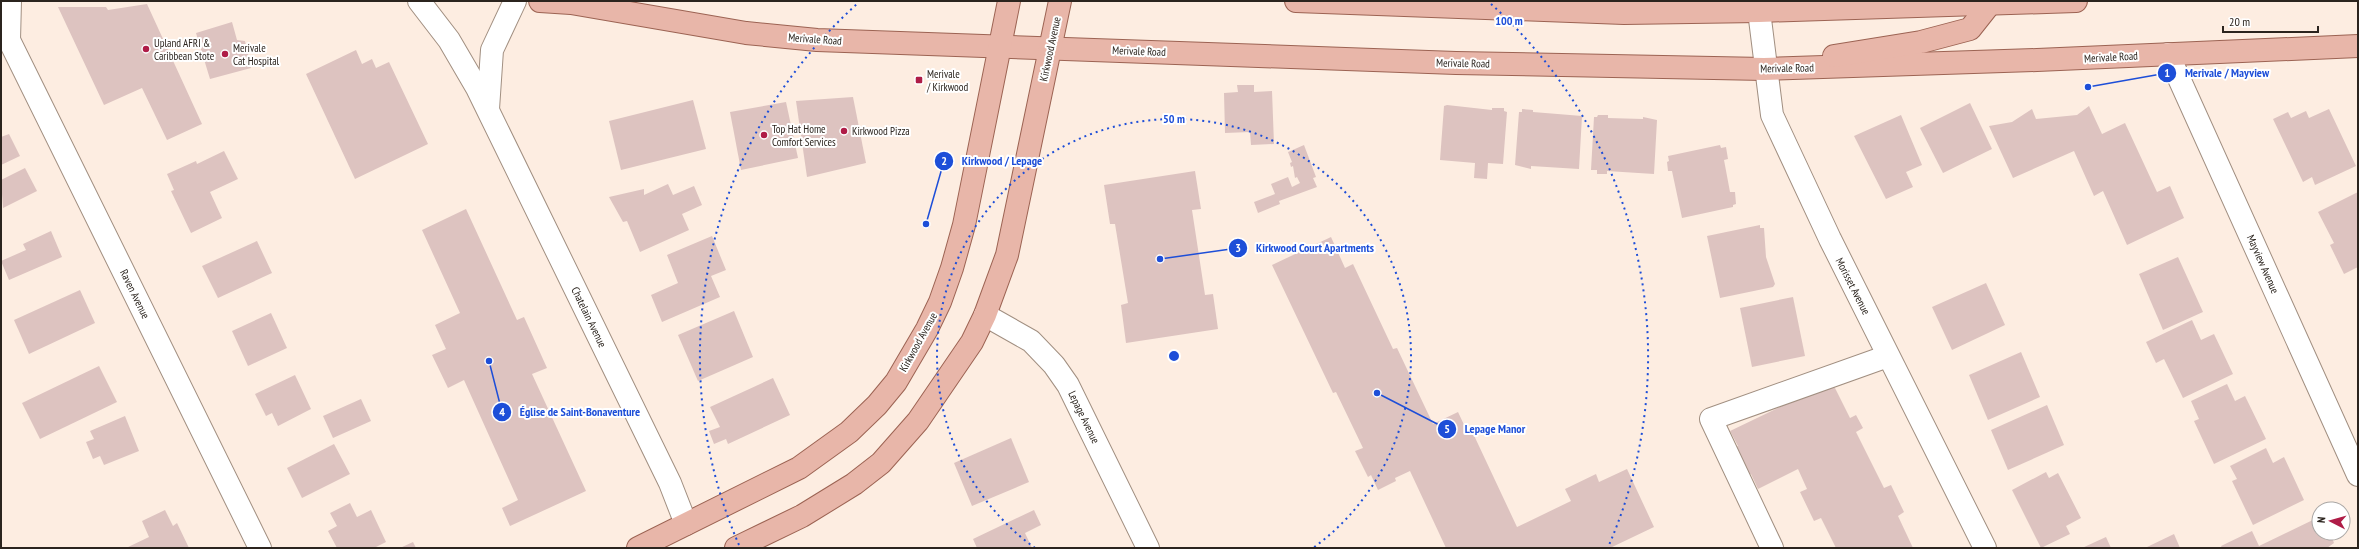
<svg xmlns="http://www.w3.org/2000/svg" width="2359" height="549" font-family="'PT Sans Narrow',sans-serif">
<rect width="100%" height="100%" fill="#fdede1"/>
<!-- building -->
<g fill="#ddc3c0">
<polygon points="147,4 202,124 167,140 142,88 104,105 58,7 106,7 108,10"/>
<polygon points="232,22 237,40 245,41 251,68 210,79 196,33"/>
<polygon points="356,50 362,64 372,59 376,68 389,62 428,144 355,179 306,74"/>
<polygon points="1237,85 1254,85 1254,92 1272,91 1274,144 1251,145 1250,132 1225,133 1224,93 1238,92"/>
<polygon points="853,97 866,163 807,177 796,101"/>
<polygon points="693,100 706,149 621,170 609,121"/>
<polygon points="786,102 798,158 741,170 730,112"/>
<polygon points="1970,103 1992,149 1943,173 1920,128"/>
<polygon points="1447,105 1492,110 1492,108 1504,108 1504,111 1507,112 1503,164 1488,163 1487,179 1474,178 1475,163 1440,160 1444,106"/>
<polygon points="2089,106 2102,134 2125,123 2157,192 2170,186 2184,218 2127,245 2103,191 2094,196 2074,151 2013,178 1989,126 2012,122 2032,109 2036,119 2077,115"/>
<polygon points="1522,109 1533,110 1533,112 1582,116 1579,169 1531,166 1531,169 1515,165 1519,112 1522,112"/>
<polygon points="2329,109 2356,166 2315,185 2312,177 2303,182 2273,119 2288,112 2291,118 2306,111 2309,118"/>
<polygon points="1598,115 1608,115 1608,118 1643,119 1643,117 1657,120 1654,174 1607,171 1607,174 1597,174 1597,170 1591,170 1594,117 1597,117"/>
<polygon points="1901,115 1922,165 1906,172 1913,187 1886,199 1854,136"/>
<polygon points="9,134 20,156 1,165 1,137"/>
<polygon points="1304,145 1316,177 1313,178 1317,187 1279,201 1280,204 1258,213 1254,202 1275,194 1271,184 1288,177 1292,187 1300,183 1297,177 1295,178 1293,166 1291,167 1290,163 1292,162 1288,152"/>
<polygon points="1720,145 1721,148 1726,147 1728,159 1724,160 1730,192 1735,192 1736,204 1733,205 1733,207 1682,218 1672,171 1668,171 1667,162 1669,161 1668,156"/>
<polygon points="224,151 238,179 210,192 222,218 191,233 171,191 174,190 167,174 196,161 197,164"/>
<polygon points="25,168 37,191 3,208 1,180"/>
<polygon points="1195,171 1201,209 1192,210 1205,295 1213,294 1218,329 1126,343 1121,305 1128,303 1115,224 1110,224 1104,185"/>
<polygon points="668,184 673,195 694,186 702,205 682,214 689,230 640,252 627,221 623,222 609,197 644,189 644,195"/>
<polygon points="2358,192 2358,267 2344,274 2330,245 2334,243 2318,212"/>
<polygon points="466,209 517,320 524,317 547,368 532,374 586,491 510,526 502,508 518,500 464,380 448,388 432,355 446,349 435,325 460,313 422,230"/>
<polygon points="1760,225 1760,228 1764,228 1766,257 1775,284 1773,287 1720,298 1707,236"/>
<polygon points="51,231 62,257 9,280 1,261 26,250 23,244"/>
<polygon points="712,236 726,270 711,276 720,297 662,322 651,295 678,283 667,255"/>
<polygon points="1331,237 1345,268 1353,264 1393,349 1397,348 1433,424 1458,412 1467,431 1471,429 1517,527 1571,501 1565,489 1596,474 1599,482 1627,469 1654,527 1610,548 1446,548 1410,471 1395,478 1396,481 1378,490 1371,475 1368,477 1355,451 1363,448 1336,392 1333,393 1272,265"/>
<polygon points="257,241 272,273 218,298 202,266"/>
<polygon points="2178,257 2203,312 2163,330 2139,274"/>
<polygon points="1986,283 2005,325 1952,350 1932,307"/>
<polygon points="80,290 95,323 29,354 14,320"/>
<polygon points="1793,297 1805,356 1752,367 1740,308"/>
<polygon points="734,311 753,357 698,381 678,335"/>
<polygon points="271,313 287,348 248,366 232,331"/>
<polygon points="2192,320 2201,340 2214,334 2233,374 2183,398 2164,359 2156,363 2146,342"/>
<polygon points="2021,352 2040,397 1988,420 1969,375"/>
<polygon points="99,366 117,402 40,439 22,403"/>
<polygon points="295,375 311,409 278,426 272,413 266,416 255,394"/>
<polygon points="773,378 790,415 728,444 726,439 714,444 709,431 720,427 710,407"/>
<polygon points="1832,382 1850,418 1856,415 1863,428 1856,432 1884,488 1891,485 1904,512 1898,516 1913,548 1836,548 1821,518 1814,521 1800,492 1807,489 1798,469 1758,489 1751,474 1745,477 1731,449 1738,446 1730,431"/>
<polygon points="2227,384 2235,401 2245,396 2266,439 2214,464 2194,421 2199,419 2191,401"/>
<polygon points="361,399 371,421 333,438 323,416"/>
<polygon points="2047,405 2064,445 2008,470 1991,430"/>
<polygon points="125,416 139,451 104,465 100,456 93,459 86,442 94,439 90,431"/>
<polygon points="1011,438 1029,482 972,506 954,463"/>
<polygon points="334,444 350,474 302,498 287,468"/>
<polygon points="2266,448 2273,463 2284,457 2304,500 2253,525 2232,481 2237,479 2230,466"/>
<polygon points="2046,472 2049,478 2058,473 2081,518 2066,526 2070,534 2041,548 2012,490"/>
<polygon points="350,503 357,517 371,510 386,542 374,548 337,548 328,531 337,526 330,513"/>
<polygon points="165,510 173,526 177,523 189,548 126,548 149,537 142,521"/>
<polygon points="1034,510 1041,525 1025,533 1032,548 977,548 973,539"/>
<polygon points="2319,517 2319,533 2330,533 2334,543 2327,548 2222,548 2221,546 2252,531 2259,546"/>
<polygon points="2174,534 2180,548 2145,548"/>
<polygon points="2106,537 2111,548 2082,548"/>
<polygon points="413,542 416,548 400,548"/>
</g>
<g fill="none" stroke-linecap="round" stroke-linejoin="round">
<defs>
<g id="minor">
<polyline points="419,1 449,40 477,88 670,483 686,524"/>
<polyline points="1759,11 1772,115 1830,239 1985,548"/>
<polyline points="1,28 9,40 260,548"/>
<polyline points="9,40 10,1"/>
<polyline points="2168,54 2358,475"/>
<polyline points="488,109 492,50 515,1"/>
<polyline points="985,315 1031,341 1054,365 1068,385 1148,548"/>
<polyline points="1772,548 1711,419 1888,356"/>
</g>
<g id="major">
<polyline points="540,1 571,3 746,33 817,40 1456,63 1764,69 2037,60 2358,46"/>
<polyline points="1296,1 1624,13 1759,11 2076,1"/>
<polyline points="1834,56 1921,42 1970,29 1989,5"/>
<polyline points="638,548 799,468 849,432 877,405 896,382 927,329 940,302 952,268 964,225 1009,1"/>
<polyline points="736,548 802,516 854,484 881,463 918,421 972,342 985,315 1007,255 1060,1"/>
</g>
</defs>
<!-- minor casing -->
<use href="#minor" stroke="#a18f81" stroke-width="24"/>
<!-- major casing -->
<use href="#major" stroke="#9c6353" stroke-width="24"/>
<!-- minor -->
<use href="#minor" stroke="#fff" stroke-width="22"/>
<!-- major -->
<use href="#major" stroke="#e8b6a9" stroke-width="22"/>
</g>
<!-- distance rings -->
<g fill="none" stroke="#1d4ed8" stroke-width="2" stroke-dasharray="2 4">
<path d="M1035 548A237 237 0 1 1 1313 548"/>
<path d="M739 545A474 474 0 0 1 857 4M1491 4A474 474 0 0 1 1609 545"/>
</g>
<!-- markers -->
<g fill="#af1c47" stroke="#fff" stroke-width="1.5">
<circle cx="146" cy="49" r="4"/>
<circle cx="225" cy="54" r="4"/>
<rect x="915" y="76" width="8" height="8" rx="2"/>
<circle cx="844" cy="131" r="4"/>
<circle cx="764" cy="135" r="4"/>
</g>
<g text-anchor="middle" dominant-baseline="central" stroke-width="4" stroke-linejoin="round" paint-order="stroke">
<!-- street labels -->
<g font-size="11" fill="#2b241e" stroke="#fff">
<text transform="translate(815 39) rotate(4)">Merivale Road</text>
<text transform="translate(1050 49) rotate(-78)">Kirkwood Avenue</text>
<text transform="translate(1139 51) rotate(2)">Merivale Road</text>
<text transform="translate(2111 57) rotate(-3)">Merivale Road</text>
<text transform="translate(1463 63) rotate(1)">Merivale Road</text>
<text transform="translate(1787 68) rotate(-1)">Merivale Road</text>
<text transform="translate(2263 264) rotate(66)">Mayview Avenue</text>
<text transform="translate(1853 286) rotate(63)">Morisset Avenue</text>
<text transform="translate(135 294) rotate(64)">Raven Avenue</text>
<text transform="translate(589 317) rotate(64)">Chatelain Avenue</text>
<text transform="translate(918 342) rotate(-61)">Kirkwood Avenue</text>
<text transform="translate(1084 417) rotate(64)">Lepage Avenue</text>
</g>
<!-- poi labels -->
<g font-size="11" fill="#2b241e" stroke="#fff" text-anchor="start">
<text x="154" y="43">Upland AFRI &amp;<tspan x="154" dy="13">Caribbean Stote</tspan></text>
<text x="233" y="48">Merivale<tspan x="233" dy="13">Cat Hospital</tspan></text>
<text x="927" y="74">Merivale<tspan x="927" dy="13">/ Kirkwood</tspan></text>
<text x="772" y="129">Top Hat Home<tspan x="772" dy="13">Comfort Services</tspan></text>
<text x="852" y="131">Kirkwood Pizza</text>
</g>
</g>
<circle cx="1174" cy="356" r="6" fill="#1d4ed8" stroke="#fff" stroke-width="2"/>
<g font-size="12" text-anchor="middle" font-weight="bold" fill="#1d4ed8" stroke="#fff" stroke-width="4" stroke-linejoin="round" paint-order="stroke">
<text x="1509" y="25">100 m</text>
<text x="1174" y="123">50 m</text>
</g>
<!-- callouts -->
<path fill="none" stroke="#1d4ed8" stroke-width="1.5" d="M2088 87L2167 73M926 224L944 161M1160 259L1238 248M489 361L502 412M1377 393L1447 429"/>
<g fill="#1d4ed8" stroke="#fff" stroke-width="1.5">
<circle cx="2088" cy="87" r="4"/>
<circle cx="926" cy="224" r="4"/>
<circle cx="1160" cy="259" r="4"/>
<circle cx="489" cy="361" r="4"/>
<circle cx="1377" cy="393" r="4"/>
<circle cx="2167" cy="73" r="10"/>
<circle cx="944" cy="161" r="10"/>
<circle cx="1238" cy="248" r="10"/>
<circle cx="502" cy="412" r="10"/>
<circle cx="1447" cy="429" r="10"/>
</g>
<g font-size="12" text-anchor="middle" font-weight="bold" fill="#fff">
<text x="2167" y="77">1</text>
<text x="944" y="165">2</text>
<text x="1238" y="252">3</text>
<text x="502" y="416">4</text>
<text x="1447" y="433">5</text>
</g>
<g font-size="12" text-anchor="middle" font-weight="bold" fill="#1d4ed8" stroke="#fff" stroke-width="4" stroke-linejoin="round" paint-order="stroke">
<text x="2227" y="77">Merivale / Mayview</text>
<text x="1002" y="165">Kirkwood / Lepage</text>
<text x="1315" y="252">Kirkwood Court Apartments</text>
<text x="580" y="416">Église de Saint-Bonaventure</text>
<text x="1495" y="433">Lepage Manor</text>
</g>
<!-- border -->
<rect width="2359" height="549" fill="none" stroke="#2b241e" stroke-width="4"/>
<!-- north arrow -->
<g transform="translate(2331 521) rotate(276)"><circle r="19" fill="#ffffff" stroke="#aaa7a5"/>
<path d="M0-3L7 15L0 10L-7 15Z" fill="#af1c47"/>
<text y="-6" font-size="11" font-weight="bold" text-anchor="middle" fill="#2b241e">N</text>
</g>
<!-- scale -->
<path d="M2223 26v6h95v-6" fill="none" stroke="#2b241e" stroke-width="2"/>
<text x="2229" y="26" font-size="12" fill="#2b241e" stroke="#ffffff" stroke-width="3" paint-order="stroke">20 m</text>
</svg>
